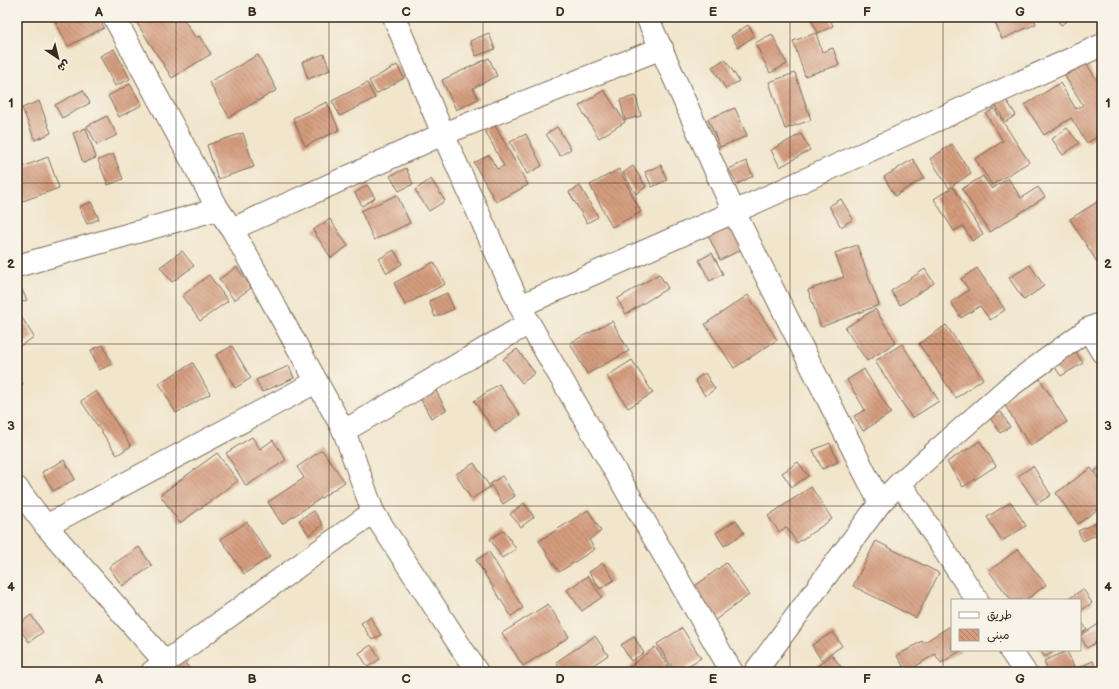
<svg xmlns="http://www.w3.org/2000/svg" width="1119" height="689" font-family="'Balsamiq Sans','Playpen Sans Arabic',sans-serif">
<defs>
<pattern id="building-back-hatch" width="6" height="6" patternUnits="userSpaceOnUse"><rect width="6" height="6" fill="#d49c7e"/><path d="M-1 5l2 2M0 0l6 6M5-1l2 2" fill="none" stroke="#ad7f67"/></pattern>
</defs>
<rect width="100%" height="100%" fill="#f7f3e8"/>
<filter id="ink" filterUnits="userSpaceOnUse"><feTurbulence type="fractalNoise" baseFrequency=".025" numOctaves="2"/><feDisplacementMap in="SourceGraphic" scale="8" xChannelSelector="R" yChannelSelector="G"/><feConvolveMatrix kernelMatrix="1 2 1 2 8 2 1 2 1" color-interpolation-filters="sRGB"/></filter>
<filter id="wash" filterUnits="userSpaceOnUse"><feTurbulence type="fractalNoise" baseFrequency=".012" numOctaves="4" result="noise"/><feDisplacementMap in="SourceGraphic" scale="16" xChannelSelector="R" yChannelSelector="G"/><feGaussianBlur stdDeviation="0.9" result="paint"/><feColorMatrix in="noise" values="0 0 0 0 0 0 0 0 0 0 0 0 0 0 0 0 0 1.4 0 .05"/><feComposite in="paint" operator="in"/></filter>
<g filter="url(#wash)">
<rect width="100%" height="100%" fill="#f1e5cb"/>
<g id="blocks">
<!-- building -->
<g fill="url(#building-back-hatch)">
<polygon points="53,17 99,17 104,28 68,46"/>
<polygon points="133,17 182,17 196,38 199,36 211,54 172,78"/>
<polygon points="815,17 829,17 833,26 818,33 811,19"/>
<polygon points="993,17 1033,17 1036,24 1002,39"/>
<polygon points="1055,17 1072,17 1061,25"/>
<polygon points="748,25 755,36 738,47 731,36"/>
<polygon points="489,33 495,49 476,56 470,41"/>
<polygon points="816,33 822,52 833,48 839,65 805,76 793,41"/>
<polygon points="772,34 787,64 770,73 755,43"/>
<polygon points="114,49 130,79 115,86 100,56"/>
<polygon points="324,54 330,70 308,79 302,62"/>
<polygon points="258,55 277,90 229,117 209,82"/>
<polygon points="489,58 497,76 473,88 478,99 456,110 442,80"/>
<polygon points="725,59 739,81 726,89 712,67"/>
<polygon points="1086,63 1102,88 1102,134 1087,143 1071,118 1044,135 1025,105 1060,83 1076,109 1083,105 1065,76"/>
<polygon points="397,65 404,78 376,94 369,81"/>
<polygon points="795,73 811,120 785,129 769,82"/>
<polygon points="367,83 375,98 340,116 332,101"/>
<polygon points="130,84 142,105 119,117 108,96"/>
<polygon points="83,90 90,103 62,118 55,105"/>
<polygon points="604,90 625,122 599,138 579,106"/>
<polygon points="636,96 641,116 625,120 620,100"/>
<polygon points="1005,98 1016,115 1005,122 995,104"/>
<polygon points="39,101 51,133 35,140 22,108"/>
<polygon points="327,102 339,130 305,146 293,118"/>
<polygon points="735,108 747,136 720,147 708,119"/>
<polygon points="994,108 1029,162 992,185 975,159 1003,141 986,114"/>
<polygon points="107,116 117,135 97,145 87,126"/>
<polygon points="493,122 528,185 496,202 474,163 489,155 497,169 504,166 483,127"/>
<polygon points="557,127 571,149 560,156 546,134"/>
<polygon points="86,128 96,158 83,163 73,133"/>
<polygon points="1067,128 1079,143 1063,155 1052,139"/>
<polygon points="243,133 254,167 218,179 207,145"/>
<polygon points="526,134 542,166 527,174 510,142"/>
<polygon points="801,134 810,150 780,167 771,150"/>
<polygon points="952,144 971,173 949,188 930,159"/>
<polygon points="113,154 123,179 108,185 98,160"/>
<polygon points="48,157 59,188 20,202 17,194 17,169"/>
<polygon points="913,159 924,178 895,196 884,177"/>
<polygon points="746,161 753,176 737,184 729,169"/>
<polygon points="661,165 667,180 652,187 645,172"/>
<polygon points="633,166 646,187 636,194 623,173"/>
<polygon points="406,168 413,184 399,191 390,176"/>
<polygon points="619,169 641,212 612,227 590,185"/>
<polygon points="983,176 992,189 1008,178 1021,198 1038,187 1045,197 990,232 962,189"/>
<polygon points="431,179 445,201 429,211 415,190"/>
<polygon points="367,185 375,198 362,206 355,193"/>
<polygon points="580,186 598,217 587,223 569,192"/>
<polygon points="953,187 983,234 972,241 963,226 954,231 934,199"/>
<polygon points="397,195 410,223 374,240 361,211"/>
<polygon points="841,199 853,219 841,227 829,206"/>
<polygon points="1102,199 1102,270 1070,219"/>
<polygon points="91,202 99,219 87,224 79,207"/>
<polygon points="330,219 348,246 331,258 313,230"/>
<polygon points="732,224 743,249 720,260 708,235"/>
<polygon points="857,245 879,305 821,327 808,290 844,277 835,253"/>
<polygon points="394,250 402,264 387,273 379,259"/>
<polygon points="182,251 194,266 172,282 160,267"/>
<polygon points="712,253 723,274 710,281 699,260"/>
<polygon points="434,262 445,284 405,305 394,283"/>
<polygon points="1030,265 1044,286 1024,300 1009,278"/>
<polygon points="237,267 251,288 234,300 219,279"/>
<polygon points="977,268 1005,310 990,320 980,306 961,318 951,302 969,290 961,279"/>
<polygon points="925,269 934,283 900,305 891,291"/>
<polygon points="659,274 668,288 626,314 617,299"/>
<polygon points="209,275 228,301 200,321 182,296"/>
<polygon points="19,284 27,300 17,304 17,285"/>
<polygon points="447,293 454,309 435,317 429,301"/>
<polygon points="748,295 777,340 734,368 705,324"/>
<polygon points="875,309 896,342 867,361 845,328"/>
<polygon points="17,310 34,337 17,348"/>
<polygon points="612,321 629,351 587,374 570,343"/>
<polygon points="946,325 983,379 956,398 919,344"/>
<polygon points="902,344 939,401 912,418 875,361"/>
<polygon points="103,345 112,364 99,370 91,350"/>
<polygon points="232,346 251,378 235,388 216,355"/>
<polygon points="517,349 535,373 522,383 503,359"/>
<polygon points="1076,352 1083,363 1061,376 1054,366"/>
<polygon points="632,360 653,393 628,408 607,376"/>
<polygon points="193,363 210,394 176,413 159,383"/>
<polygon points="289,366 294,378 262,392 256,380"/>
<polygon points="864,369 891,413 863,431 854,416 865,410 847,380"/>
<polygon points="705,373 715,389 705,396 695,380"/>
<polygon points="17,374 23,384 17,387"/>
<polygon points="1040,379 1067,422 1030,446 1003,402"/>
<polygon points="499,384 520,415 495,432 474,401"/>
<polygon points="435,389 446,410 431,418 420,398"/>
<polygon points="96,391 131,446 117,455 81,401"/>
<polygon points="1001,412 1010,427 1000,433 990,418"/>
<polygon points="252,437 260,449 273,440 286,460 246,486 226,453"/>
<polygon points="980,441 996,466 963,487 947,462"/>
<polygon points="830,443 838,462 822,469 813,450"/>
<polygon points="322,450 345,482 282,524 268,502 304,478 297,467"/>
<polygon points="217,453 238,481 180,523 160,495"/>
<polygon points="64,460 75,479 53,491 42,472"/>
<polygon points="798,462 808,476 792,487 782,473"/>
<polygon points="474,463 490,487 471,499 456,474"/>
<polygon points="1033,466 1051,495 1037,504 1018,476"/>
<polygon points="1102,466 1102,481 1095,471"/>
<polygon points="1091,468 1102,484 1102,506 1078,524 1056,493"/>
<polygon points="502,476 515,496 503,504 490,484"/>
<polygon points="811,487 832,519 797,543 786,527 779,532 768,516"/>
<polygon points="1011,502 1026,526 1002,541 987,517"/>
<polygon points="524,503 534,517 521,527 510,514"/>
<polygon points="588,510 601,531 589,540 595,549 559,572 539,541"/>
<polygon points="314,511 323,525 309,535 299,520"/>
<polygon points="736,520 744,533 724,546 716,533"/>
<polygon points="1102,520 1102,532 1083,541 1078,531"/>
<polygon points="247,522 270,557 244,574 221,539"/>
<polygon points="504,530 516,549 502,558 490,539"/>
<polygon points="876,541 939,573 916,618 853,586"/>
<polygon points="139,547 152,566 122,586 109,567"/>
<polygon points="1018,549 1046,585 1026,600 1011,600 989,571"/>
<polygon points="489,552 523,608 511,616 476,560"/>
<polygon points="603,563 614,580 600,589 589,572"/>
<polygon points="726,563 749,595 707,626 683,595"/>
<polygon points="588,576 602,597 582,611 567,590"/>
<polygon points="1083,589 1092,603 1080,611 1080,600 1067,600"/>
<polygon points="548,604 569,637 523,666 502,633"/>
<polygon points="31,615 43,632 29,642 17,626"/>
<polygon points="370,617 381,635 372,640 361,623"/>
<polygon points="1080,619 1087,630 1080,634"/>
<polygon points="1102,622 1102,639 1087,648 1080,636"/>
<polygon points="952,625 952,650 962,650 941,663 935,654 907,672 897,656 922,641 923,643"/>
<polygon points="682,628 701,658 678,672 675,672 657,644"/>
<polygon points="833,632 842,646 821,660 812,645"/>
<polygon points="595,636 608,655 583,672 562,672 556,662"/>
<polygon points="634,637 644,653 631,661 621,645"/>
<polygon points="371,645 380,659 368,667 359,653"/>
<polygon points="655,647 673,672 629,672 627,669"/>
<polygon points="1040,650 1056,650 1045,657"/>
<polygon points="1067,651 1075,669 1093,661 1097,672 1048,672 1044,661"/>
<polygon points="832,655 845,672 815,672 813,669"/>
<polygon points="183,660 192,672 166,672"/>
</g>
</g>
</g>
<g filter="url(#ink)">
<use href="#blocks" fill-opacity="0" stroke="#7b6b5b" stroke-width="1"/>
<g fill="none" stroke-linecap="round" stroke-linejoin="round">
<defs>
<g id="minor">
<polyline points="114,17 218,209 232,229 344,431 373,512 477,672"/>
<polyline points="394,17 443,134 520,306"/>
<polyline points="647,17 734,212 880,503"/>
<polyline points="232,229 443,134 662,48"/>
<polyline points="17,266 218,209"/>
<polyline points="529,323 732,672"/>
<polyline points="1088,329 1102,352"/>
<polyline points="344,431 529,323 520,306 734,212 1102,45"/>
<polyline points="900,483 977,600"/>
<polyline points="17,488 46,526 165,662"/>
<polyline points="46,526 316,382"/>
<polyline points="1010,650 1025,672"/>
<polyline points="152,672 373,512"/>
<polyline points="755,672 880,503 900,483 1009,387 1088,329 1102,323"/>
</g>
</defs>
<!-- minor casing -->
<use href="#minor" stroke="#7b6b5b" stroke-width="24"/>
<!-- minor -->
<use href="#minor" stroke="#fff" stroke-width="22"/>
</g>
</g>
<!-- grid -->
<path fill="none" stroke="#3b2a1e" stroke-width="1" stroke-opacity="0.55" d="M176,17V672M329,17V672M483,17V672M636,17V672M790,17V672M943,17V672M17,183H1102M17,344H1102M17,506H1102"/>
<!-- margin -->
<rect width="1119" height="689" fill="none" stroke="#f7f3e8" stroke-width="44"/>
<!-- legend -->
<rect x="951" y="599" width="130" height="52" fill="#f7f3e8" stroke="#aca397"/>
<rect x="959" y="612" width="20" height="6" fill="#ffffff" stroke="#aca397"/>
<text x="987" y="619" font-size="12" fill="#3b2a1e">طريق</text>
<rect x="959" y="629" width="20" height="12" fill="url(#building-back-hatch)" stroke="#aca397"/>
<text x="987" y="639" font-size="12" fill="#3b2a1e">مبنى</text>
<!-- north arrow -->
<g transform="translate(58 58) rotate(145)" stroke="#f7f3e8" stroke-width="3" paint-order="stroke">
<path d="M0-3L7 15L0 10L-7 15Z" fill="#3b2a1e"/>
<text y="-6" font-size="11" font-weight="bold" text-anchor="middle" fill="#3b2a1e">ش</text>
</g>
<rect x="22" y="22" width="1075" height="645" fill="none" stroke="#3b2a1e" stroke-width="1.5"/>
<g font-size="13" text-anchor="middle" font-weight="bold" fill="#3b2a1e">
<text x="99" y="16">A</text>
<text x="252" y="16">B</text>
<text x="406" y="16">C</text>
<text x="560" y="16">D</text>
<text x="713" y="16">E</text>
<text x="867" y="16">F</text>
<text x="1020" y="16">G</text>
<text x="11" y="107">1</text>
<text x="1108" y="107">1</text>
<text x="11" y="268">2</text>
<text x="1108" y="268">2</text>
<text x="11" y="430">3</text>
<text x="1108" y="430">3</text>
<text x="11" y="591">4</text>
<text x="1108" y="591">4</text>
<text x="99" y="683">A</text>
<text x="252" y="683">B</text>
<text x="406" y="683">C</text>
<text x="560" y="683">D</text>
<text x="713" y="683">E</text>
<text x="867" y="683">F</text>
<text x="1020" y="683">G</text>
</g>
</svg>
